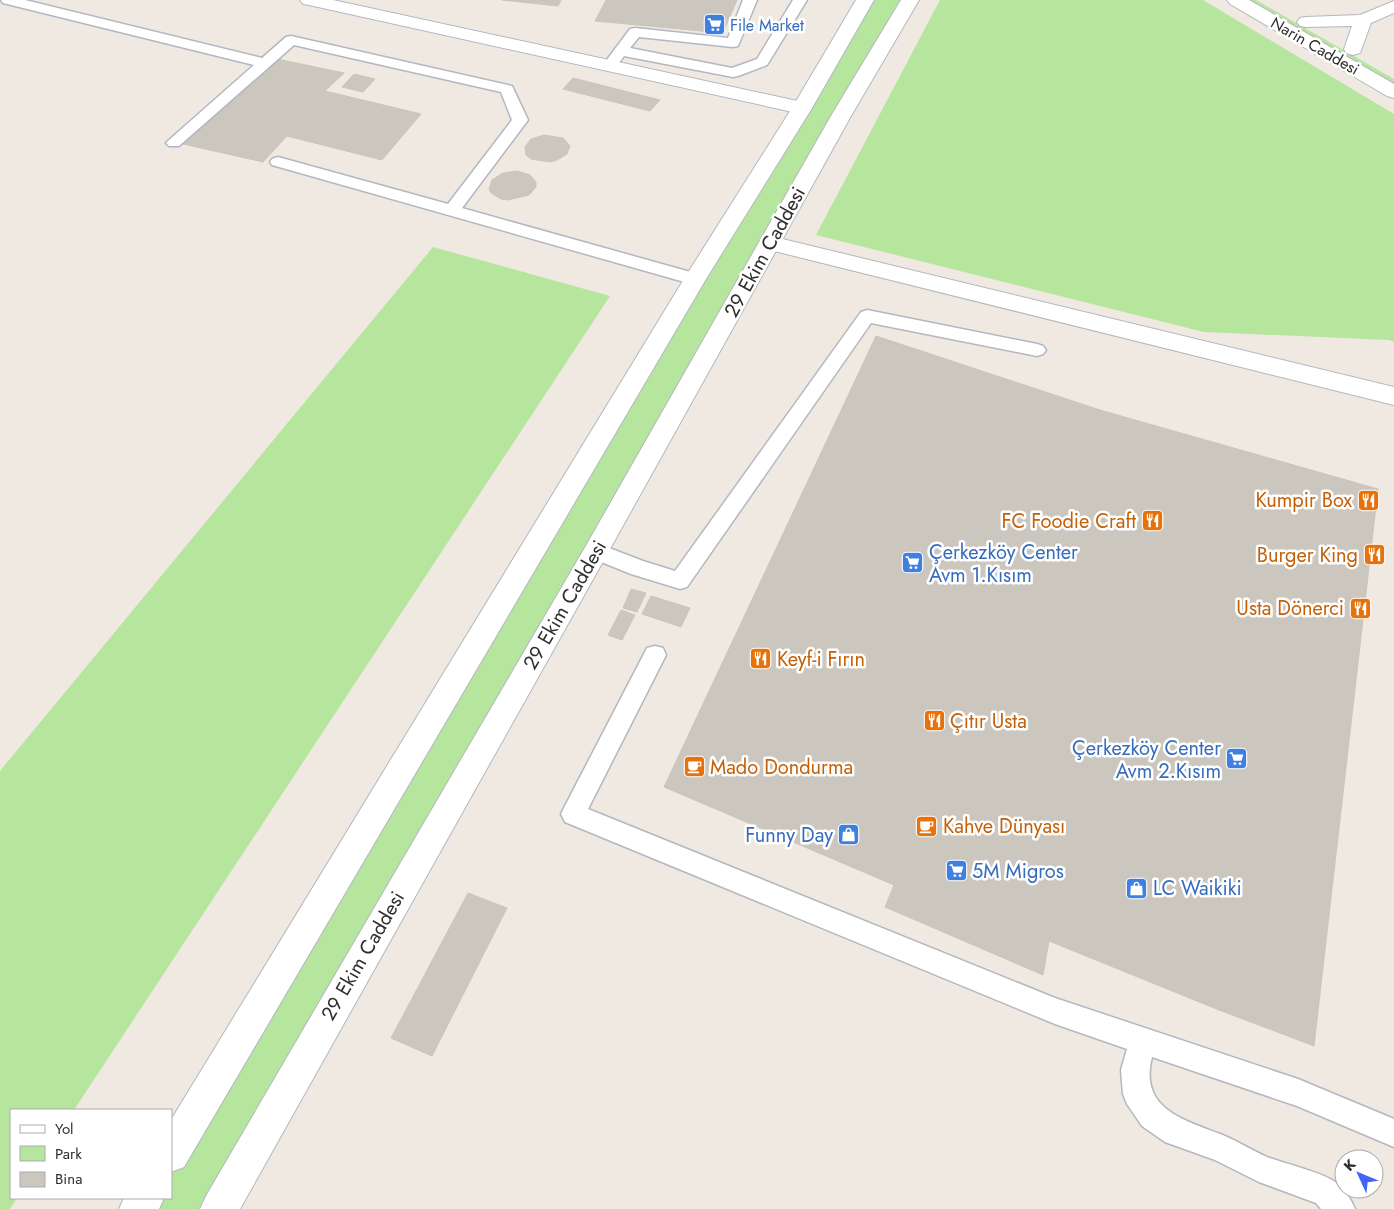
<svg xmlns="http://www.w3.org/2000/svg" width="1394" height="1209" font-family="Jost,sans-serif">
<rect width="100%" height="100%" fill="#efe9e1"/>
<!-- green -->
<g fill="#b6e59e">
<polygon points="873,0 904,0 209,1209 148,1209 154,1198 171,1198 171,1170"/>
<polygon points="940,0 1203,0 1394,114 1394,342 1389,340 1204,332 816,235"/>
<polygon points="1250,0 1256,0 1394,79 1394,83"/>
<polygon points="433,247 610,296 74,1110 11,1110 11,1198 17,1198 10,1209 0,1209 0,771"/>
</g>
<!-- building -->
<g fill="#cbc7bf" stroke="#cbc5ba">
<polygon points="502,0 561,0 558,6"/>
<polygon points="606,0 737,0 723,33 595,21"/>
<polygon points="277,59 344,73 325,91 421,114 382,160 287,136 263,162 183,144"/>
<polygon points="354,74 375,79 363,92 342,87"/>
<polygon points="573,78 660,100 650,111 563,89"/>
<polygon points="544,135 563,138 570,146 567,154 557,160 550,162 531,159 526,155 525,147 531,139"/>
<polygon points="517,171 530,175 536,182 536,187 529,195 508,200 501,199 491,193 489,189 492,180 503,173"/>
<polygon points="876,336 1100,410 1013,716 1241,802 1219,1010 1049,941 1043,975 885,907 894,885 664,787"/>
<polygon points="1100,410 1378,489 1314,1046 1219,1010 1241,802 1013,716"/>
<polygon points="631,589 646,593 637,612 623,608"/>
<polygon points="651,596 690,608 681,627 642,614"/>
<polygon points="621,610 635,615 622,640 608,635"/>
<polygon points="468,893 507,908 432,1056 391,1038"/>
</g>
<g fill="none" stroke-linecap="round" stroke-linejoin="round">
<defs>
<g id="lane">
<polygon points="1,0 25,0 262,58 286,37 291,36 512,86 528,120 462,208 701,275 704,279 701,283 695,285 272,165 270,162 272,159 278,157 448,204 512,120 501,92 294,45 179,146 169,146 166,143 169,140 254,65 3,3"/>
<path d="M743,0H757L738,46L733,47L639,37L630,48L732,68L757,59L793,0H807L767,65L738,76L733,77L624,56C619,63 617,66 608,64L606,61L630,29L635,28L728,38Z"/>
<polygon points="867,310 1037,344 1043,346 1046,350 1043,354 1037,356 871,323 687,587 680,589 631,574 589,557 586,551 589,545 596,543 643,561 675,571 861,312"/>
<path d="M655,646L663,648L666,655L588,809L1055,998L1298,1079L1394,1119V1147L1297,1106L1152,1057C1139,1108 1181,1119 1220,1134C1236,1140 1251,1150 1267,1157C1285,1164 1321,1172 1335,1182C1344,1188 1351,1199 1355,1209H1321L1316,1203L1259,1182L1215,1160L1165,1142L1142,1126L1127,1104L1123,1094L1121,1070L1127,1049L1055,1024L565,822L561,814L565,806L647,648Z"/>
</g>
<g id="street">
<polygon points="300,0 333,0 802,102 809,104 812,108 809,112 802,114 309,5 303,4"/>
<polygon points="1394,1 1394,13 1371,23 1360,53 1353,55 1346,53 1344,49 1352,26 1306,27 1300,26 1297,22 1300,18 1306,17 1360,15"/>
<polygon points="770,236 1394,387 1394,405 762,248 759,243 762,238"/>
</g>
<g id="secondary">
<polygon points="856,0 874,0 812,108 706,279 184,1167 171,1172 171,1120 684,279 792,108"/>
<polygon points="901,0 919,0 851,116 605,558 240,1209 200,1209 206,1196 587,544 831,116"/>
<polygon points="1227,0 1249,0 1394,84 1394,98 1387,96 1230,4"/>
<polygon points="124,1198 164,1198 159,1209 119,1209"/>
</g>
</defs>
<!-- lane casing -->
<use href="#lane" stroke="#b4b7c1" stroke-width="3"/>
<!-- street casing -->
<use href="#street" stroke="#b4b7c1" stroke-width="2"/>
<!-- secondary casing -->
<use href="#secondary" stroke="#b4b7c1" stroke-width="2"/>
<!-- lane -->
<use href="#lane" fill="#fff" fill-rule="evenodd"/>
<!-- street -->
<use href="#street" fill="#fff" fill-rule="evenodd"/>
<!-- secondary -->
<use href="#secondary" fill="#fff" fill-rule="evenodd"/>
</g>
<!-- icons -->
<defs>
<symbol id="supermarket-square" viewBox="-11 -11 22 22"><rect x="-9" y="-9" width="18" height="18" rx="4" fill="#3f7fe0" stroke="#fff"/><path d="M-6-5.5h2.5l.6 2H6L4.5 2H-2.5L-4.4-4H-6ZM-1.5 3.2a1.3 1.3 0 1 0 .1 0ZM3 3.2a1.3 1.3 0 1 0 .1 0Z" fill="#fff"/></symbol>
<symbol id="restaurant-square" viewBox="-11 -11 22 22"><rect x="-9" y="-9" width="18" height="18" rx="4" fill="#e8710a" stroke="#fff"/><path d="M-5-6h1v4h1v-4h1v4h1v-4h1v5L-1.5 .5V6h-2V.5L-5-1ZM5-6V6H3V1.5H1.5Q1.5-4 5-6Z" fill="#fff"/></symbol>
<symbol id="cafe-square" viewBox="-11 -11 22 22"><rect x="-9" y="-9" width="18" height="18" rx="4" fill="#e8710a" stroke="#fff"/><path d="M-5.5-4.5H6V0H3Q3 3.5 0 3.5H-2.5Q-5.5 3.5-5.5 0ZM3-3.2v2h1.7v-2ZM-6 4.5H4V6H-6Z" fill="#fff"/></symbol>
<symbol id="shop-square" viewBox="-11 -11 22 22"><rect x="-9" y="-9" width="18" height="18" rx="4" fill="#3f7fe0" stroke="#fff"/><path d="M-5-2.5h2.3a2.7 3.5 0 0 1 5.4 0H5L5.5 6h-11ZM-1.5-2.5h3a1.5 2.3 0 0 0-3 0Z" fill="#fff"/></symbol>
</defs>
<g fill-rule="evenodd">
<use href="#supermarket-square" x="702" y="12" width="25" height="25"/>
<use href="#restaurant-square" x="1356" y="488" width="25" height="25"/>
<use href="#restaurant-square" x="1140" y="508" width="25" height="25"/>
<use href="#restaurant-square" x="1362" y="542" width="25" height="25"/>
<use href="#supermarket-square" x="900" y="550" width="25" height="25"/>
<use href="#restaurant-square" x="1348" y="596" width="25" height="25"/>
<use href="#restaurant-square" x="748" y="646" width="25" height="25"/>
<use href="#restaurant-square" x="922" y="708" width="25" height="25"/>
<use href="#supermarket-square" x="1224" y="746" width="25" height="25"/>
<use href="#cafe-square" x="682" y="754" width="25" height="25"/>
<use href="#cafe-square" x="914" y="814" width="25" height="25"/>
<use href="#shop-square" x="836" y="822" width="25" height="25"/>
<use href="#supermarket-square" x="944" y="858" width="25" height="25"/>
<use href="#shop-square" x="1124" y="876" width="25" height="25"/>
</g>
<g text-anchor="middle" dominant-baseline="central" stroke-width="5" stroke-linejoin="round" paint-order="stroke">
<!-- far-shop labels -->
<g font-size="16" fill="#366cbe" stroke="#fff" text-anchor="start">
<text x="730" y="25">File Market</text>
</g>
<!-- far-street labels -->
<g font-size="16" fill="#2e2e2e" stroke="#fff">
<text transform="translate(1315 46) rotate(30)">Narin Caddesi</text>
</g>
<!-- street labels -->
<g font-size="20" fill="#2e2e2e" stroke="#fff">
<text transform="translate(765 252) rotate(-61)">29 Ekim Caddesi</text>
<text transform="translate(565 605) rotate(-60)">29 Ekim Caddesi</text>
<text transform="translate(363 956) rotate(-60)">29 Ekim Caddesi</text>
</g>
<!-- food labels -->
<g font-size="20" fill="#c56008" stroke="#fff" text-anchor="end">
<text x="1352" y="500">Kumpir Box</text>
<text x="1136" y="521">FC Foodie Craft</text>
<text x="1358" y="555">Burger King</text>
<text x="1344" y="608">Usta Dönerci</text>
<text x="777" y="659" text-anchor="start">Keyf-i Fırın</text>
<text x="950" y="721" text-anchor="start">Çıtır Usta</text>
<text x="710" y="767" text-anchor="start">Mado Dondurma</text>
<text x="943" y="826" text-anchor="start">Kahve Dünyası</text>
</g>
<!-- shop labels -->
<g font-size="20" fill="#366cbe" stroke="#fff" text-anchor="start">
<text x="929" y="552">Çerkezköy Center<tspan x="929" dy="23">Avm 1.Kısım</tspan></text>
<text x="1221" y="748" text-anchor="end">Çerkezköy Center<tspan x="1221" dy="23">Avm 2.Kısım</tspan></text>
<text x="833" y="835" text-anchor="end">Funny Day</text>
<text x="972" y="871">5M Migros</text>
<text x="1153" y="888">LC Waikiki</text>
</g>
</g>
<!-- legend -->
<rect x="10" y="1109" width="162" height="90" fill="#ffffff" stroke="#ababab"/>
<rect x="20" y="1125" width="25" height="8" fill="#ffffff" stroke="#ababab"/>
<text x="55" y="1134" font-size="15" fill="#2e2e2e">Yol</text>
<rect x="20" y="1146" width="25" height="15" fill="#b6e59e" stroke="#ababab"/>
<text x="55" y="1159" font-size="15" fill="#2e2e2e">Park</text>
<rect x="20" y="1172" width="25" height="15" fill="#cbc7bf" stroke="#ababab"/>
<text x="55" y="1184" font-size="15" fill="#2e2e2e">Bina</text>
<!-- north arrow -->
<g transform="translate(1359 1174) rotate(314)"><circle r="24" fill="#ffffff" stroke="#ababab"/>
<path d="M0-4L9 19L0 12L-9 19Z" fill="#4264fb"/>
<text y="-8" font-size="14" font-weight="bold" text-anchor="middle" fill="#2e2e2e">K</text>
</g>
</svg>
